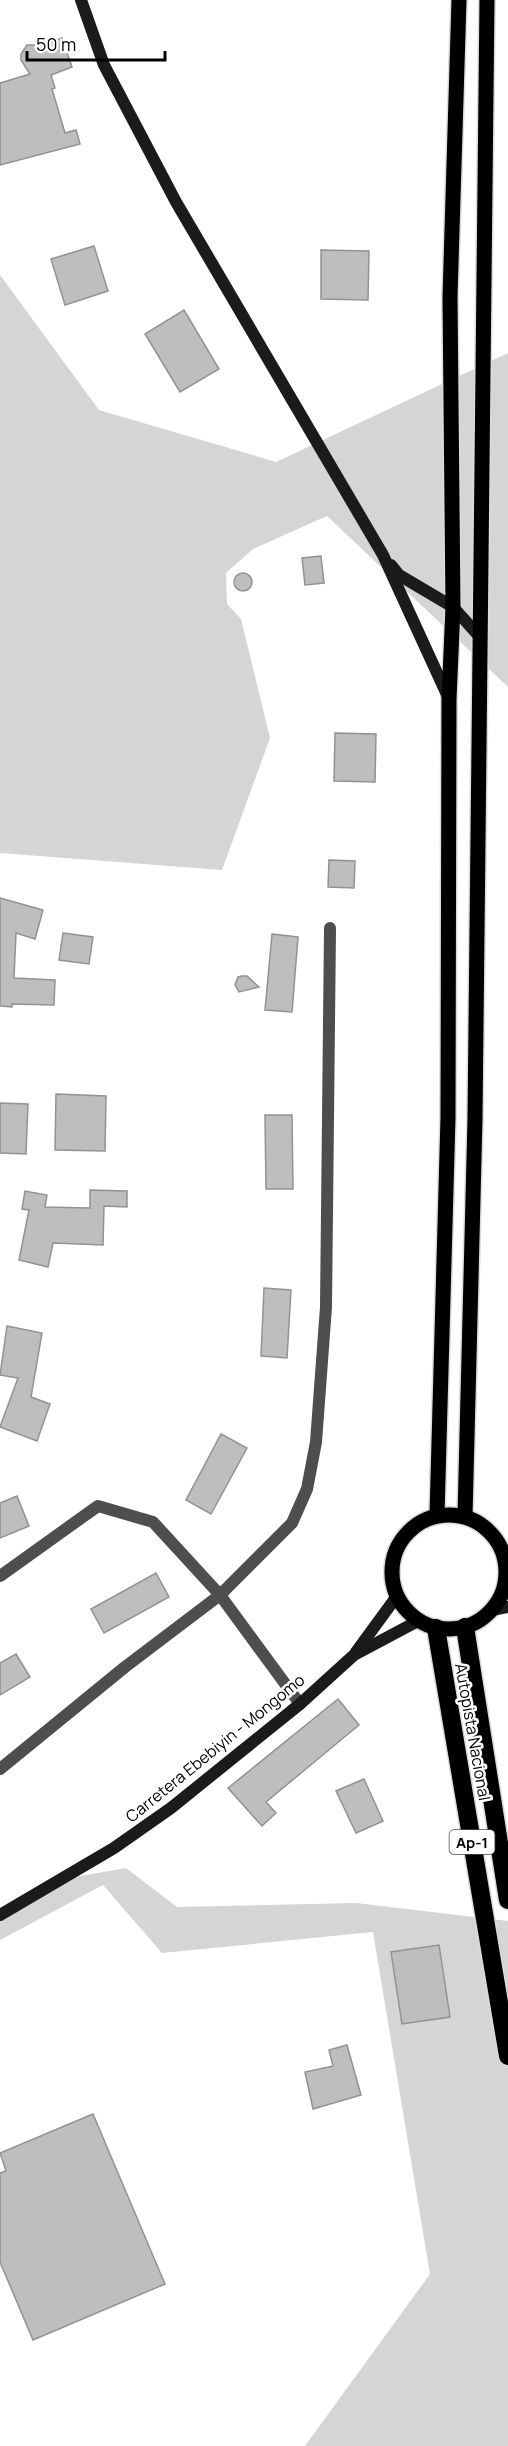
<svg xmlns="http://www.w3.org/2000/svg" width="508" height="2446" font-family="Manrope,sans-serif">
<rect width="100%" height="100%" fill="#fff"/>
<!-- green -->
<g fill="#d5d5d5">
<polygon points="0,275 99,410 276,462 508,353 508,687 327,516 253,549 226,573 227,604 241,619 270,738 222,870 0,853"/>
<polygon points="126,1868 177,1907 356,1903 508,1921 508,2446 305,2446 430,2274 373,1932 162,1953 103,1885 0,1940 0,1912 58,1880"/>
</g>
<!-- building -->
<g fill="#bebebe" stroke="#929292" stroke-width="1.5">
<polygon points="62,38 72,67 51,75 55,88 52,89 65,133 76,130 80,144 0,165 0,83 30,74 21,60 21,54 27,45 43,45"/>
<polygon points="94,246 108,291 65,305 51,259"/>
<polygon points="321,250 369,251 368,300 321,299"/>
<polygon points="184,310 219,369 180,392 145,334"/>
<polygon points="321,556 324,583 305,585 302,558"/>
<circle cx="243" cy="582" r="9"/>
<polygon points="335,733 376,734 375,782 334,781"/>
<polygon points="329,860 355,861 354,888 328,887"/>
<polygon points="0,898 43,910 35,939 16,933 14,978 55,980 54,1005 12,1004 12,1007 0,1006"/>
<polygon points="63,933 93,937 89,964 59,960"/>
<polygon points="272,934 298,937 292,1012 265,1010"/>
<polygon points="242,976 247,976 259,987 239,992 235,985 238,977"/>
<polygon points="56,1094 106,1096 105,1151 55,1150"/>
<polygon points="0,1103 28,1104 26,1154 0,1153"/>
<polygon points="265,1115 292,1115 293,1189 266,1189"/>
<polygon points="90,1190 127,1191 127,1207 104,1206 103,1245 53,1243 48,1267 19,1260 29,1210 22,1209 25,1191 47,1195 45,1207 90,1208"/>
<polygon points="264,1288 291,1290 287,1358 261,1356"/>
<polygon points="7,1326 42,1333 31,1397 50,1404 37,1441 0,1427 18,1378 0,1375"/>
<polygon points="221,1434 247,1448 211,1514 186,1500"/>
<polygon points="17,1496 29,1526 0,1538 0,1503"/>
<polygon points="156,1573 169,1597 104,1633 91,1609"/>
<polygon points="16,1654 30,1677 0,1695 0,1663"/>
<polygon points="338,1699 359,1725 266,1802 276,1813 262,1826 228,1788"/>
<polygon points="364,1779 383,1821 356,1833 336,1791"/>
<polygon points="439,1945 450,2017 402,2024 391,1952"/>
<polygon points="347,2045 361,2095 313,2109 305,2072 333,2066 329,2050"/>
<polygon points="93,2114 165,2284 33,2340 0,2262 0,2173 6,2171 0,2153"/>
</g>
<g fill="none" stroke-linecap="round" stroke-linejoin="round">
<defs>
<g id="primary">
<circle cx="449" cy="1572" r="57"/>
<polyline points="437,1515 448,1117 449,699 453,607 450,297 459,0"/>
<polyline points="465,1516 475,1119 487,0"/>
</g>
<g id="highway">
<polyline points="465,1627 508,1900"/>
<polyline points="436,1628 508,2056"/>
</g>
</defs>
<!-- primary casing -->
<use href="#primary" stroke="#dbdbdb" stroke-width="18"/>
<!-- highway casing -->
<use href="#highway" stroke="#dbdbdb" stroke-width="21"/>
<!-- street -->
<g stroke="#4e4e4e" stroke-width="12">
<polyline points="0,1576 98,1506 153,1522 220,1595 300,1704"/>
<polyline points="0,1769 125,1667 220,1595 292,1523 307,1489 316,1442 326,1307 330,928"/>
</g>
<!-- secondary -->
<g stroke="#1b1b1b" stroke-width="12">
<polyline points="81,0 104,65 176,202 383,555 449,699"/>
<polyline points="391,565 399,575 453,607 479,636"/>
<polyline points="506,1567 508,1567"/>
<polyline points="492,1610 508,1607"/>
<polyline points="356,1652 397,1596"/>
<polyline points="0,1915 114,1848 171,1808 300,1704 354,1655 418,1621"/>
</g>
<!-- primary -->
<use href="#primary" stroke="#000" stroke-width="15"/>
<!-- highway -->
<use href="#highway" stroke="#000" stroke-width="18"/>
</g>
<g text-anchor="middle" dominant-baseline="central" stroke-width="5" stroke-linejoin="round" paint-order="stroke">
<!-- shield labels -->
<rect fill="#fff" stroke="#4c4c4c" stroke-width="1.5" x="449.5" y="1830" width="45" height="24" rx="4.5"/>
<g font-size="15" font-weight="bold" fill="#000">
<text x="472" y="1842">Ap-1</text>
</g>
<!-- street labels -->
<g font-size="16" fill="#000" stroke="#fff">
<text transform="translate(473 1732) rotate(80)">Autopista Nacional</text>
<text transform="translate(215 1748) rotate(-39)">Carretera Ebebiyin - Mongomo</text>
</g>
</g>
<!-- scale -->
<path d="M27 51v9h138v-9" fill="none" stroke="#000000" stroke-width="3"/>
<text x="36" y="51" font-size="18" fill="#000000" stroke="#ffffff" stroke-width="4.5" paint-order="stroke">50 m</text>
</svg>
